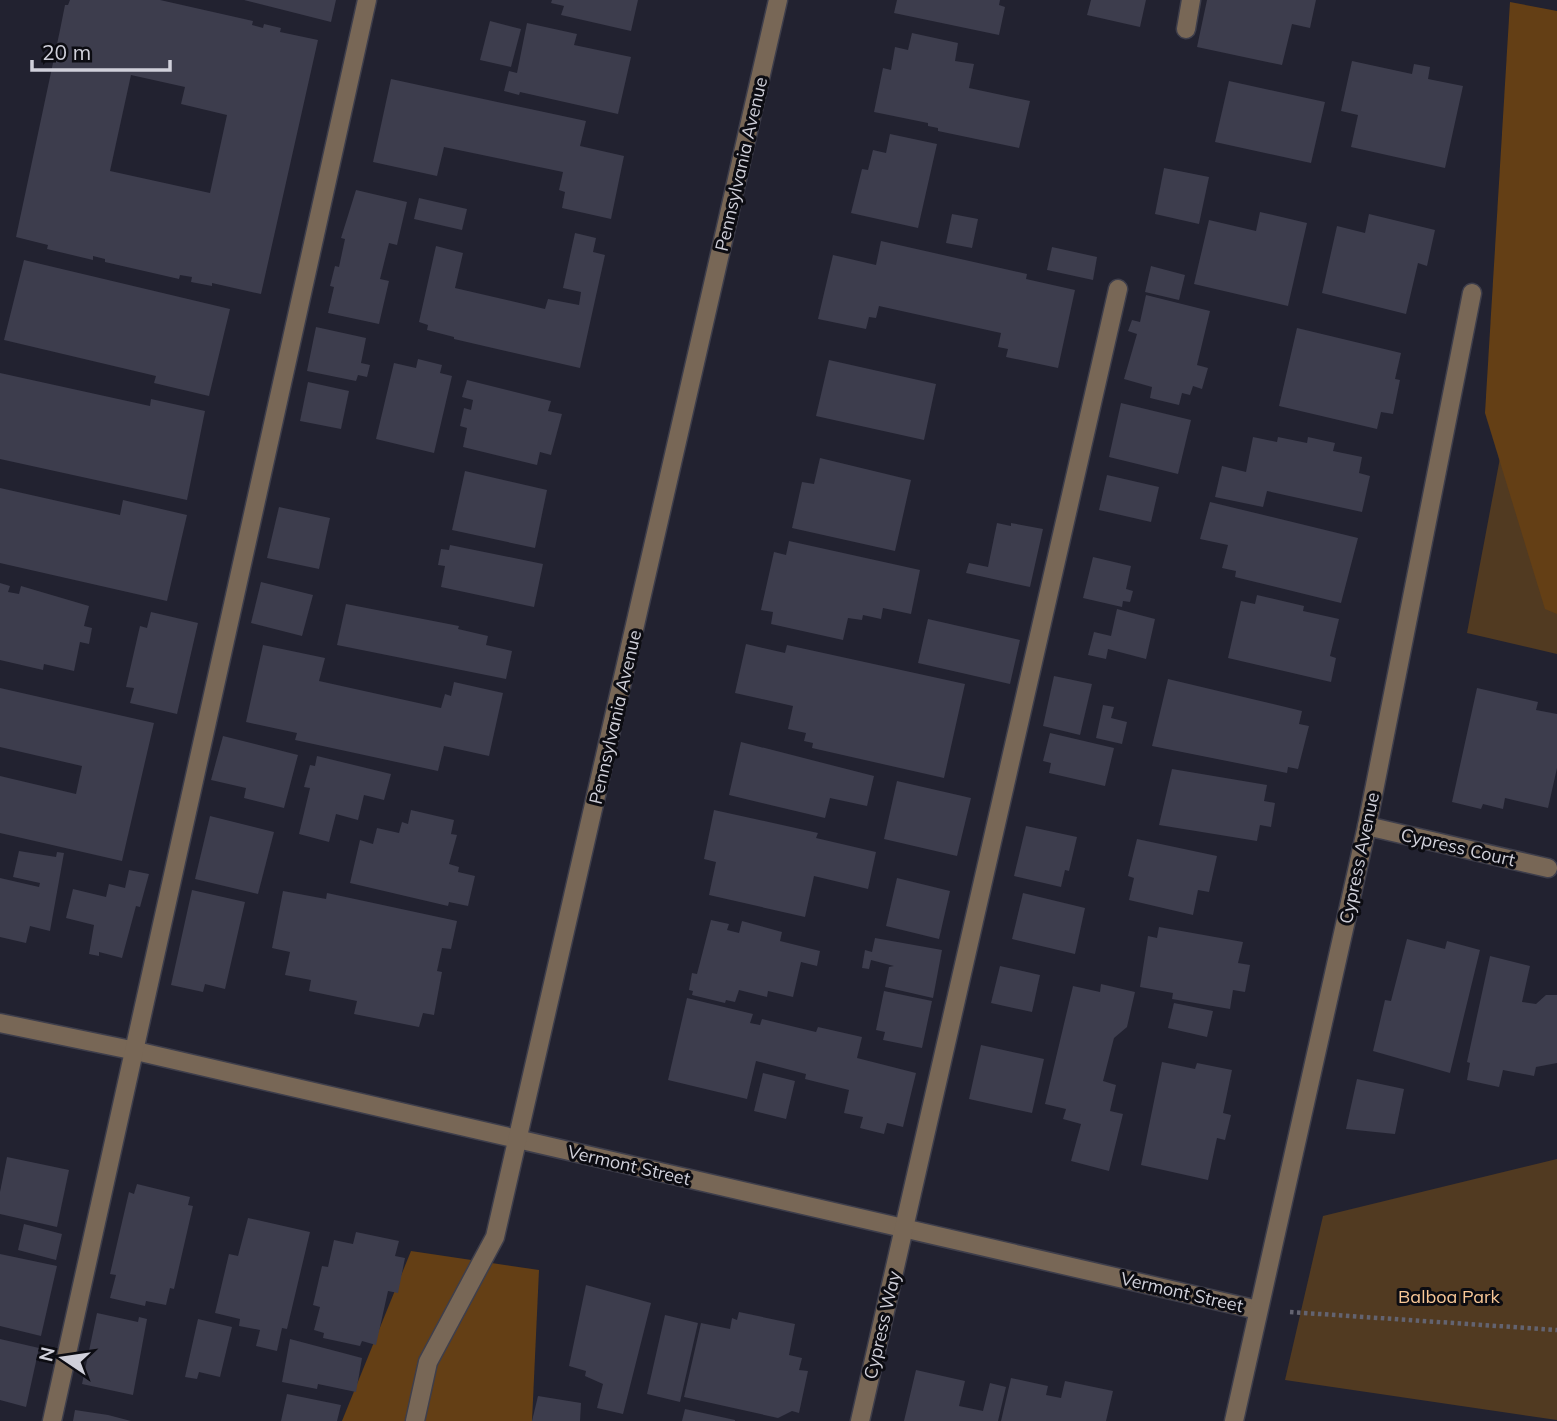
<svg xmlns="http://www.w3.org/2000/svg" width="1557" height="1421" font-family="Mulish,sans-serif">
<rect width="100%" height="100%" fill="#222230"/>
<!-- green -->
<g fill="#513a21">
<polygon points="1557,156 1557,654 1467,633"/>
<polygon points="1557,1159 1557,1420 1285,1380 1323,1216"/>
</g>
<!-- forest -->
<g fill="#643f15">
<polygon points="1510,2 1557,11 1557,614 1545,609 1485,413"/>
<polygon points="411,1251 539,1270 532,1421 342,1421"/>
</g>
<!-- building -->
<g fill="#3d3d4d" fill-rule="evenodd">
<path d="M70,0H160L253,21L252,25L263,28L264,24L281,28L280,32L318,40L261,294L212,283V286L191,282L192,277L180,275L179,279L105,262V259L93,256V260L47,249L48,245L16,237L60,30L65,5H68ZM131,75L185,87L181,104L227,115L210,193L110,171Z"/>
<polygon points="244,0 336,0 331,22"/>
<polygon points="552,0 638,0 631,31 561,15 564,6 551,3"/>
<polygon points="897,0 1000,0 999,5 1005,7 999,35 894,13"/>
<polygon points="1091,0 1146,0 1140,27 1087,15"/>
<polygon points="1207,0 1316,0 1310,28 1292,24 1282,65 1197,47"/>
<polygon points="490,21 521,29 511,67 480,60"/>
<polygon points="527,23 577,34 574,45 631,57 618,114 520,92 519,95 504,91 509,71 517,73"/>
<polygon points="912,33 958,43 955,61 974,64 969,88 1030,101 1019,148 938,131 938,128 928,126 928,123 874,112 883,68 891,70 895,47 908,50"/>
<polygon points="1352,61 1412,74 1414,64 1430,67 1428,79 1463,86 1445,168 1351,147 1358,115 1341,111"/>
<polygon points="391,79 586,121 580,146 624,156 611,219 562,208 565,192 559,190 563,172 444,147 437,176 373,162"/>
<polygon points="1229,81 1325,102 1311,163 1215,142"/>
<polygon points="890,134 937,144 918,228 851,213 862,169 868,170 873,150 886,153"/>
<polygon points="1164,168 1209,177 1199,224 1155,214"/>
<polygon points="356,190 407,202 397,245 389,243 380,279 389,281 379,324 328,313 334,287 330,286 335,266 339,267 345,239 341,238"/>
<polygon points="419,198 467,209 462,230 414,219"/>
<polygon points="1260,212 1307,223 1288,306 1194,284 1209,220 1256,231"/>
<polygon points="952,214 978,219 972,248 946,243"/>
<polygon points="1369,214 1435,230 1427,266 1418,263 1406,314 1322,293 1337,226 1365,233"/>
<polygon points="575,233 596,238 593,252 605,255 580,368 454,339 454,337 427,330 428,325 419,322 436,246 463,253 455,288 545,309 548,299 579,305 581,292 563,288"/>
<polygon points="881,241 1027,274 1026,279 1075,290 1058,368 1006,357 1008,349 998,347 1001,333 879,306 876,318 869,317 866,329 818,319 833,255 876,265"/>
<polygon points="1052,247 1097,257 1093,280 1047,270"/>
<polygon points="24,260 230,309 209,396 154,383 156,376 4,340"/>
<polygon points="1151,266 1185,275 1179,300 1145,292"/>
<polygon points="1146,295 1210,311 1197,365 1208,368 1202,389 1193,386 1190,395 1182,393 1179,405 1150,398 1152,387 1124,379 1137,334 1128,331 1132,320 1140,322"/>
<polygon points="316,327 366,338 361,363 370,365 367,377 358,375 356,381 307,371"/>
<polygon points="1297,328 1401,353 1395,379 1400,380 1393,414 1381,412 1377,429 1279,406"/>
<polygon points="418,359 442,365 440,373 452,376 434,453 376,439 394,363 416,368"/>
<polygon points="829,360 936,384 924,440 816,416"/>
<polygon points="0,373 150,406 151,399 205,411 187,500 0,459"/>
<polygon points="467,380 551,401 548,411 562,414 551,455 540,452 537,465 463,447 467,428 460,426 464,408 471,410 473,400 462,397"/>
<polygon points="308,382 349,391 341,429 300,421"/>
<polygon points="1121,403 1191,420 1178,474 1109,457"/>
<polygon points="1253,437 1277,442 1278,437 1307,443 1308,437 1335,443 1333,451 1362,457 1359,473 1370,476 1362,512 1267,491 1263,507 1215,497 1222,466 1246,472"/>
<polygon points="820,458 911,480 895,551 792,528 802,482 814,484"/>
<polygon points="465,471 547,490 535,548 452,530"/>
<polygon points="1107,475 1159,487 1151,522 1099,510"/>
<polygon points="0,488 120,515 123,500 187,515 167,601 0,563"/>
<polygon points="1210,502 1358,538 1341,603 1235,577 1236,571 1222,568 1228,545 1200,539"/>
<polygon points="279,507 330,518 319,569 267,558"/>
<polygon points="997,523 1011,526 1011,523 1043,529 1030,587 966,573 969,563 988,567"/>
<polygon points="789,541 920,570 911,614 883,608 881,619 863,615 862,620 848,618 843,640 771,624 773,612 761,610 774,552 786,555"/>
<polygon points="450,545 543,564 534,607 441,587 445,566 438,565 441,549 449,550"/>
<polygon points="1093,557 1131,566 1126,589 1133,591 1130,602 1123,601 1122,607 1083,598"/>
<polygon points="261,582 313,595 302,636 251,623"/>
<polygon points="0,583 10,586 8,592 19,594 21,586 89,606 84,626 92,628 89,644 80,642 74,671 44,664 43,670 0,660"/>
<polygon points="1257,595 1304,606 1303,611 1339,619 1330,656 1336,658 1331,682 1228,658 1241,601 1255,604"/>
<polygon points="346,604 459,626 458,629 488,636 486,645 512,651 506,679 337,645"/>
<polygon points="1117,609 1155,619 1146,659 1108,649 1106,659 1088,655 1094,632 1111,636"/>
<polygon points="151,612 198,623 177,714 130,703 134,688 126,687 140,626 147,628"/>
<polygon points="928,619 1020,640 1010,684 918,663"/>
<polygon points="746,644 785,653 787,645 965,684 944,778 812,748 813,743 804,741 806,733 788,729 793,706 735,693"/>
<polygon points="263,645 325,658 319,681 441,708 445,694 451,696 454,682 503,693 489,756 444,746 438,771 295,740 297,733 246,722"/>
<polygon points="1054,676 1092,684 1080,735 1043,726"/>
<polygon points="1168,679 1302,711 1299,724 1309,726 1298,769 1288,767 1287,773 1152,746"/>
<polygon points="0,688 154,723 122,861 0,833 0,776 76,794 82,766 0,747"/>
<polygon points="1477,688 1538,702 1536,710 1557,714 1557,768 1548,808 1505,798 1503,809 1483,804 1481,809 1452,802"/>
<polygon points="1103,705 1114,707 1111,718 1127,722 1122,744 1096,738"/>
<polygon points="1050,733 1114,748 1105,786 1049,773 1051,763 1043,761"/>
<polygon points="223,736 298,755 284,808 244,798 246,788 211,780"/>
<polygon points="741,742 874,776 867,806 830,798 825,818 729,795"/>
<polygon points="317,756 391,774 384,800 364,795 358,820 336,814 329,842 299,834 310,788 304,787 310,765 315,766"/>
<polygon points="1172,769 1267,785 1264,801 1275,803 1271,827 1260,825 1257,841 1159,825"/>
<polygon points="897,781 971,798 957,856 884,839"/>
<polygon points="411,810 454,820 451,834 457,835 449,864 459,867 458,872 475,876 468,906 449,902 448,906 350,883 360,840 373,844 377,828 399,833 402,822 408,824"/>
<polygon points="714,810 818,833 816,838 876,852 868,889 814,876 805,917 709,895 716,862 704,859"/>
<polygon points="210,816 274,832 258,894 195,879"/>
<polygon points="1026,826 1077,837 1069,871 1065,870 1061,887 1014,876"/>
<polygon points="1137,839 1217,856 1209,892 1198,890 1193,915 1129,900 1134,878 1128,876"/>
<polygon points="19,851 56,857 57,852 64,853 50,931 30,926 26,943 0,937 0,878 39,887 40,883 13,877"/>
<polygon points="129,870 149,874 140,907 136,906 122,958 99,952 99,956 89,954 94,925 66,918 73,889 106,897 109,884 125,888"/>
<polygon points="897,878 950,891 939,939 886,926"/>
<polygon points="192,890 245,902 225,989 205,984 203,992 171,985"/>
<polygon points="283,891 326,899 327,893 457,921 451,949 442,948 437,971 442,972 434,1015 423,1013 419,1027 354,1014 357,1001 309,991 311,980 285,975 290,952 272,948"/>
<polygon points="1023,893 1085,908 1075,954 1012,939"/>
<polygon points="711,920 729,924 727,930 739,933 742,921 782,932 780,941 820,951 817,966 801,962 793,997 768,991 767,997 739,990 735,1002 726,1000 725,1003 692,995 693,991 689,990 692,973 697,974"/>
<polygon points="1159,927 1243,942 1238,963 1250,965 1245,992 1233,990 1230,1009 1172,999 1173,993 1140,987 1148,936 1157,938"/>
<polygon points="875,938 942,950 933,998 885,987 889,967 894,966 871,960 869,969 862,968 865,950 872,952"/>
<polygon points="1407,939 1445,949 1447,941 1480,950 1450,1073 1373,1051 1385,1000 1391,1001"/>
<polygon points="1490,956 1530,966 1522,1002 1536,1004 1546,995 1557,995 1557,1063 1536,1067 1534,1076 1503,1070 1499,1087 1467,1080 1470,1063 1467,1062"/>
<polygon points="1000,966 1040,975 1032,1012 991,1003"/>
<polygon points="1101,984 1135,992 1127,1027 1114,1038 1103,1081 1116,1085 1110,1111 1123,1114 1109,1171 1071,1161 1081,1124 1063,1119 1066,1109 1045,1104 1073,986 1100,992"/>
<polygon points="884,991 932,1001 922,1048 883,1040 885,1032 876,1030"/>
<polygon points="687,998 753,1014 750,1023 760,1025 762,1019 816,1032 818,1027 862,1037 857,1058 916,1073 903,1127 887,1123 884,1134 860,1128 863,1117 844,1113 849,1090 805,1079 806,1074 756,1061 747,1099 668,1080"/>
<polygon points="1174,1003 1213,1011 1207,1037 1168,1028"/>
<polygon points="981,1045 1044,1059 1032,1113 969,1099"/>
<polygon points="1162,1062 1195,1069 1197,1063 1232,1070 1223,1113 1231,1115 1225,1140 1217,1138 1208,1180 1141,1165"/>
<polygon points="763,1073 795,1081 786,1119 754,1111"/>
<polygon points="1357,1079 1404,1089 1395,1134 1346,1129"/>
<polygon points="7,1157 69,1170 57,1227 0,1214 0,1192"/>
<polygon points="137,1184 190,1197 188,1205 193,1206 174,1289 170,1288 166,1305 146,1301 145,1306 110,1298 116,1275 110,1274 129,1192 134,1194"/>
<polygon points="248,1218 310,1232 287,1329 282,1328 277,1351 256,1346 260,1330 239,1326 240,1319 215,1313 229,1254 238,1256"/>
<polygon points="24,1224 62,1234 56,1260 18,1250"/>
<polygon points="356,1232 399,1241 395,1256 405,1258 398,1293 388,1291 376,1345 362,1341 360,1346 323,1338 324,1333 314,1330 320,1307 313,1305 322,1266 328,1267 334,1240 353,1244"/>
<polygon points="0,1254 57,1266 41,1336 0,1326"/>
<polygon points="586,1285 651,1303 623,1414 597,1408 603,1384 585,1376 586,1371 569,1366"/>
<polygon points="739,1312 795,1324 789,1355 802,1358 799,1370 808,1371 799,1413 792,1411 778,1418 684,1397 701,1323 730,1329 732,1318 737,1320"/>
<polygon points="97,1313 138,1322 139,1317 147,1319 133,1395 82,1384"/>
<polygon points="665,1315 698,1323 680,1402 647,1394"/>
<polygon points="198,1319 232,1327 220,1377 199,1372 197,1379 185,1377"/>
<polygon points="0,1339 39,1348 26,1407 0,1400"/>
<polygon points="290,1339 362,1358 356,1392 318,1384 317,1389 282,1382"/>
<polygon points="916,1370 965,1381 959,1406 983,1411 990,1383 1006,1387 998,1421 904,1421"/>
<polygon points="1011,1378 1048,1386 1046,1395 1061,1398 1065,1381 1113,1391 1106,1421 1001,1421"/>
<polygon points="287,1394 341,1405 337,1421 281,1421"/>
<polygon points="538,1396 581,1403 580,1421 532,1421"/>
<polygon points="685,1409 735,1420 735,1421 682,1421"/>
<polygon points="75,1410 108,1415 131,1421 73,1421"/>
</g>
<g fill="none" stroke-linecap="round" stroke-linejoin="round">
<defs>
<g id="minor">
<polyline points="1186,29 1191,0"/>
<polyline points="1367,826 1548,868"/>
<polyline points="0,1023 136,1051 1258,1310"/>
<polyline points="52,1421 367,0"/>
<polyline points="415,1421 428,1362 495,1237 778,0"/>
<polyline points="860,1421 1118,289"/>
<polyline points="1234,1421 1367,826 1472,293"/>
</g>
</defs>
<!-- minor casing -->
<use href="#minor" stroke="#3e3e4b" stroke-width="21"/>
<!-- path -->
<polyline stroke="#636370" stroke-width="4.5" stroke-dasharray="3.5 3.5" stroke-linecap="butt" points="1290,1312 1557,1330"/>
<!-- minor -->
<use href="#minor" stroke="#786756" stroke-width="18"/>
</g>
<g text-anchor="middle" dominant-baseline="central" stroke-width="6" stroke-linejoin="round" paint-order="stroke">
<!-- street labels -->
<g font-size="18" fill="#d0d0da" stroke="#0c0c12">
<text transform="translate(741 164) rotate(-77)">Pennsylvania Avenue</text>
<text transform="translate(615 717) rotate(-77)">Pennsylvania Avenue</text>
<text transform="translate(1458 847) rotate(13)">Cypress Court</text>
<text transform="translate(1359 858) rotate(-78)">Cypress Avenue</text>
<text transform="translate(629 1165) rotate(13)">Vermont Street</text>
<text transform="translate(1182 1292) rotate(13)">Vermont Street</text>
<text transform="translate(882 1325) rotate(-77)">Cypress Way</text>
</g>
<!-- park labels -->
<g font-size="18" fill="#f9c897" stroke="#0c0c12">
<text x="1449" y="1296">Balboa Park</text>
</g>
</g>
<!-- north arrow -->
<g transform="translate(63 1358) rotate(283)" stroke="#0c0c12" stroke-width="5" paint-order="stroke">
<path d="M0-5L12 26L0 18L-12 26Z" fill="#d0d0da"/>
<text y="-10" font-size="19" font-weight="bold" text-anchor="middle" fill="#d0d0da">N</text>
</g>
<!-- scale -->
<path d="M32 60v10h138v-10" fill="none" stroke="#d0d0da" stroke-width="3.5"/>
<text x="42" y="60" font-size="21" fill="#d0d0da" stroke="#0c0c12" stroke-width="5" paint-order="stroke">20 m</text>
</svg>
